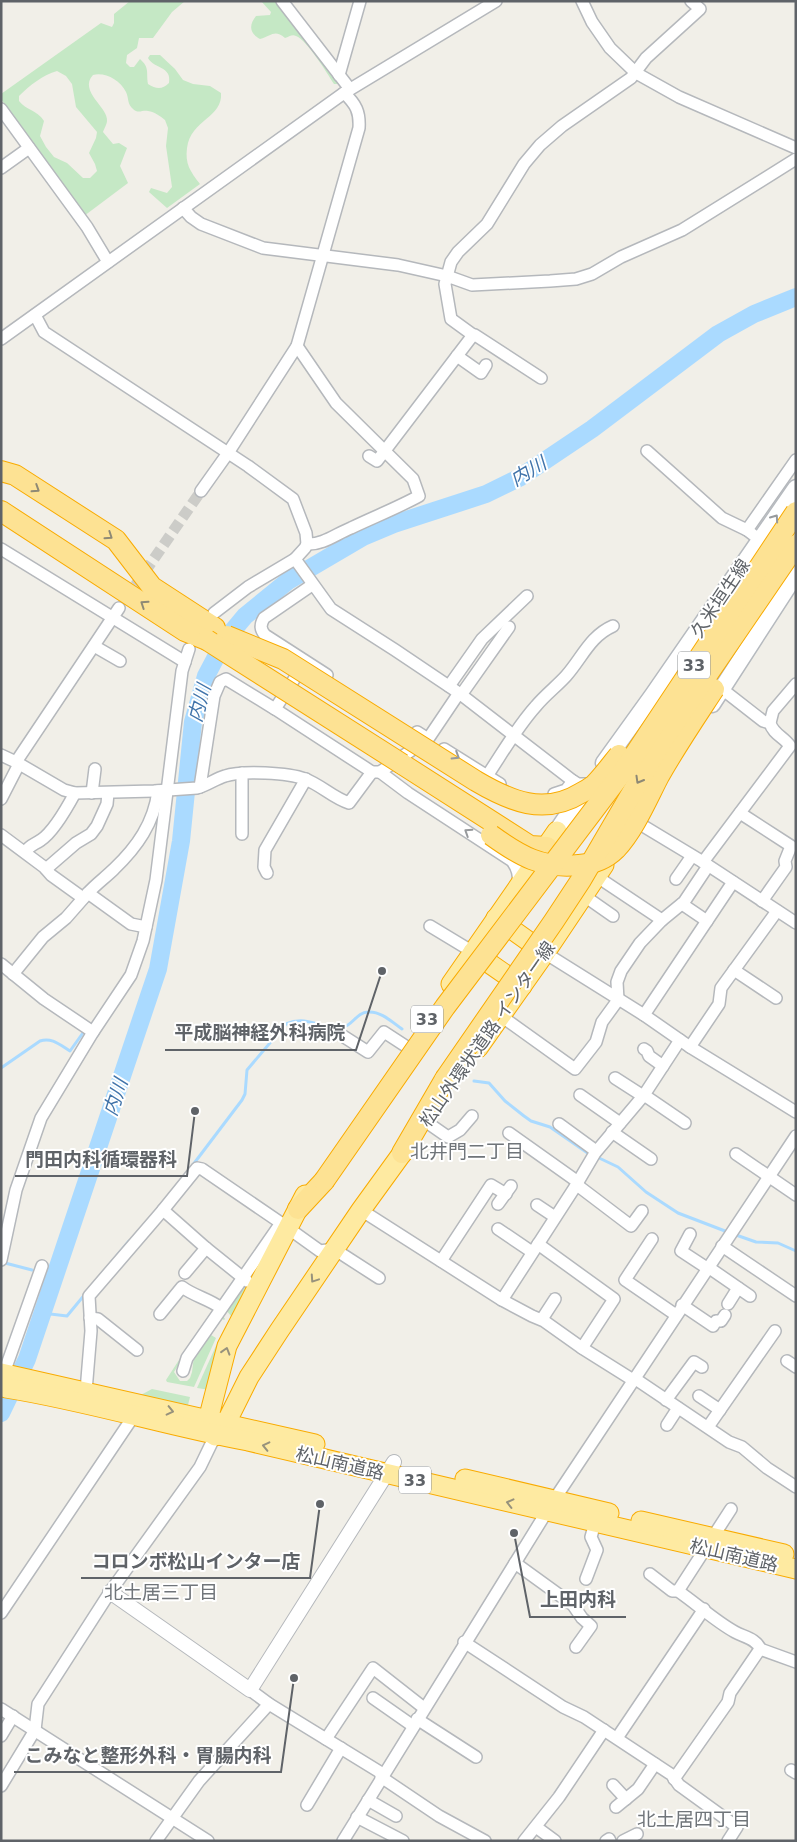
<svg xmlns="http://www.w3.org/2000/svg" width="797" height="1842" font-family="'DejaVu Sans','Noto Sans JP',sans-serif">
<rect width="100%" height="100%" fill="#f1efe8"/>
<!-- green -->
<g fill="#c5e8c5" fill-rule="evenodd">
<path d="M130,1H185L172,12L153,38H139L137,48L127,55L126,63L130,67H134L140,59C150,68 146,72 148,84C156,89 162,90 169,83C172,66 154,69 148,58L150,55H160L175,69L183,80L193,84L210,86L221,93C223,118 191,119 187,148C185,164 190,171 200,184L167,208L149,192L151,188L167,193L172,187L166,146L168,128L165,120C160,116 155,112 148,111C142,110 138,114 133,109C127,104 129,98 126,92C120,80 105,72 93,75C78,91 109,108 107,121C107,124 104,129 103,132L113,144L119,143L127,148L120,166L128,183L84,216L1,99V94L101,23L112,27L114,23V14ZM57,71L66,76L72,84L76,107L97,132L96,138L89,153L95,164L97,171L90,178H83L67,163L54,157L46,147L40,136L44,121C37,110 26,110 19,101V96C30,85 43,75 57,71Z"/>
<path d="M261,1H277L339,82L338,84H334C327,73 307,40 296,36C292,34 289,37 285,38C274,29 272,36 260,39C249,33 249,25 256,16L270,15L271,12Z"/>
<polygon points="243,1284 247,1286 250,1291 231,1316 225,1309"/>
<polygon points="222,1314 225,1319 224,1320 221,1318 211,1335 216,1338 194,1387 167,1382 166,1380 192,1340 193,1342 174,1372 180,1381 187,1381 190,1378 192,1372 194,1356"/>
<polygon points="219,1339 210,1390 197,1388"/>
<polygon points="152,1389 190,1397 188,1405 156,1398 137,1397"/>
</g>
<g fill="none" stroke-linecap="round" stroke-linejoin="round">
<!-- stream -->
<g stroke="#aadaff" stroke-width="3">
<path d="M1,1068L40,1041C52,1037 60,1045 70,1051L85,1030"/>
<polyline points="474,1081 489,1083 505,1101 524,1116 531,1121 550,1127 589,1154"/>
<polyline points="597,1157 618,1167 646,1192 678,1213 725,1231"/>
<path d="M192,1166L242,1100L245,1094L247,1070L286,1024C309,1014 323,1031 342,1028C353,1025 357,1012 368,1012C381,1011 392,1022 402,1029"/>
<polyline points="736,1235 756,1242 778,1243 796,1251"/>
<polyline points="6,1259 5,1263 32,1270"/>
<polyline points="42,1313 67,1316 129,1241"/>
</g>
<!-- river -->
<polyline stroke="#aadaff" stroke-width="18" points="1,1413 27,1359 158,969 181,841 193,722 206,676 225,640 245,616 288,581 363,537 394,524 486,494 519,478 592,429 718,334 754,314 796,297"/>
<!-- minor-tunnel -->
<polyline stroke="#ccccc8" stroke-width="11" stroke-dasharray="11 5.5" stroke-linecap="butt" points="126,599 201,491"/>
<defs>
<g id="minor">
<polyline points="282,1 350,89"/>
<polyline points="582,1 592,22 610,48 636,73 679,97 796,148"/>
<polyline points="339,75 360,1"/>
<polyline points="1,109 87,227 108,262"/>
<polyline points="1,168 29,148"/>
<polyline points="183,208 191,217 201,224 263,248 398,265 447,276 472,285 550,281 576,279 592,274 621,257 682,230 796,159"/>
<polyline points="35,315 44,332 248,466 293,499 306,533 307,544 305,548 295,559 248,587 214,613"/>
<polyline points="473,335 475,335 541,378"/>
<polyline points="1,339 344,93 496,1"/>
<path d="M297,346L336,403L413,479L419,496C397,508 374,517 351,528C336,534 323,545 307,544"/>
<polyline points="457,356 481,373 486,365"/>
<polyline points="647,451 722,518 747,530 760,540"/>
<polyline points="369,456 377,461 473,335 451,319 445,284 451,262 458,252 487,224 524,164 540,145 562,126 631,78 646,58 700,9 691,1"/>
<path d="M201,491L228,453L297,346L359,128C360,112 356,104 344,93"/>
<polyline points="747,530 796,460"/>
<polyline points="1,549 185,662"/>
<polyline points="295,559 331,609 395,650 459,693 573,781"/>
<path d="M312,585L264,618C260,625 260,629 265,635L327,675"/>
<polyline points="94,646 120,661"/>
<polyline points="302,667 275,709 372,772 378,772"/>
<polyline points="449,686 482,639 527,596"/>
<polyline points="722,689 763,721 770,723"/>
<polyline points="461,695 509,627"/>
<polyline points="417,732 428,739 459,693"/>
<path d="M422,743L380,772L408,793L512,861C518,869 519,875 518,885"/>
<polyline points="444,749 500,784"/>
<path d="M1,755L16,762L64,790L75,793L154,791L197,788C208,785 215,779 225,776C242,770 289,773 305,779C321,785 333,798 349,803L372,772"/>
<polyline points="16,762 119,608"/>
<polyline points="242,773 242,834"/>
<path d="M487,776C503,752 517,727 536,706C545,695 557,686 566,676C582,658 590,636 613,626"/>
<polyline points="200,787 214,696 220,682 226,679 275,709"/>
<polyline points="92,793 95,769"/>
<polyline points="554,794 566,790 573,781 578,784 588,784"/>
<polyline points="1,799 19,764"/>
<polyline points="740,813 791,846 785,861 786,867 762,901"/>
<polyline points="635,821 703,862 796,923"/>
<polyline points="1,835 44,867 51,875 83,898"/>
<path d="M25,852C31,844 34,845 41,840C53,832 68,806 75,793"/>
<path d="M703,862L790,746C784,737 773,734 770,723L773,711L796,684"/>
<polyline points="46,869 76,843 91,834 97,826 107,804 108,793"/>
<polyline points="267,873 264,867 265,850 306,779"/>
<polyline points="596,876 662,920"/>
<polyline points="676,879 692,856"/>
<polyline points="583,895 613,916"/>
<polyline points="682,904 707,921"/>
<polyline points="430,926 473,952"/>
<path d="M146,927L131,924L88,893C96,884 106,877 114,869C137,847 154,823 158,791"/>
<polyline points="545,953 644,1015 690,1047 796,1112"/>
<polyline points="1,964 44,999 93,1032"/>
<polyline points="734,970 776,998"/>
<polyline points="13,974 43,937 66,918 88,893"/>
<polyline points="644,1015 733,882"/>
<polyline points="501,1016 575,1069 596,1042 602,1022 618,1000 617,982 621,971 640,943 662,920 684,902 708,866"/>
<polyline points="335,1031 368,1052 384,1032 407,1047"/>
<polyline points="690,1047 719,1004 721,988 777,911"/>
<polyline points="644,1049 647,1051 649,1056 663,1066"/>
<polyline points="615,1078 643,1096"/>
<polyline points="580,1095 620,1123"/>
<polyline points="644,1095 685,1123"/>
<polyline points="425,1121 448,1137 460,1130 472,1116"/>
<polyline points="559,1124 596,1151"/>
<polyline points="612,1132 651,1159"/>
<polyline points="509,1133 578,1182"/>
<polyline points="736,1154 796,1195"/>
<polyline points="577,1185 631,1226 642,1211"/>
<polyline points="498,1204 511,1186"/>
<polyline points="537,1205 555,1217"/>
<polyline points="163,1210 206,1248 247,1281"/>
<polyline points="361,1210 502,1300 532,1316 544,1321 582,1348 633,1380"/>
<polyline points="498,1229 532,1252"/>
<polyline points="690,1234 681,1251 707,1268"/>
<polyline points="652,1239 625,1280 676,1315"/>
<polyline points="538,1244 614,1299 582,1348"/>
<polyline points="722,1246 796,1296"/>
<polyline points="1,1260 16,1190 41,1118 93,1032 131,975 143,941 156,880 182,671 189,649"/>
<polyline points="441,1261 491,1185 506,1194"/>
<polyline points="708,1267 750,1296"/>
<polyline points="185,1273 206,1248"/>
<polyline points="502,1300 575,1187 595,1153 644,1095 680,1040"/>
<polyline points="728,1304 738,1288"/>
<polyline points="682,1305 713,1326 716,1321 721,1321 725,1315"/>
<path d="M160,1314L182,1287C194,1296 209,1299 221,1308"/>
<polyline points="90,1318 98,1319 137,1350"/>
<polyline points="542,1319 555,1299"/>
<polyline points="787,1361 796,1367"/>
<polyline points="183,1371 187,1358 281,1223 320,1251 334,1249 379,1278"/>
<polyline points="4,1373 42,1266"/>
<polyline points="634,1378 729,1442 742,1447 767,1468 796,1487"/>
<polyline points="86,1391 91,1331 89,1296 163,1210 197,1168 202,1169 281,1223"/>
<polyline points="699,1396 720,1410"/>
<polyline points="666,1400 694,1362 702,1367"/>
<polyline points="667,1425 678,1408"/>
<polyline points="708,1427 775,1331"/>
<polyline points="515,1563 573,1605 582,1618 591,1626 576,1647"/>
<path d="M650,1574L672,1591H678C697,1604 715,1621 735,1632C744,1637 757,1639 760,1649"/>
<polyline points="586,1579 597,1550 591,1537 595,1523"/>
<polyline points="678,1591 731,1509"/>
<polyline points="1,1613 137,1411"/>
<polyline points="464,1642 563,1707 584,1717 672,1775 679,1785 737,1827 728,1841"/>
<polyline points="250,1690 269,1704 383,1774"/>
<polyline points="373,1698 413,1726"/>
<polyline points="1,1709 208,1841"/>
<polyline points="417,1719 476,1757"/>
<polyline points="1,1736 13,1716"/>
<polyline points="617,1738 704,1609"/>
<polyline points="326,1739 373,1668 424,1708"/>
<polyline points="791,1770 796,1773"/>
<polyline points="381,1777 439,1816 485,1841"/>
<polyline points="674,1779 728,1702 730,1693 760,1649 796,1662"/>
<polyline points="613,1785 626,1799"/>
<polyline points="1,1786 35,1730 38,1704 110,1592 200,1467 215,1436"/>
<polyline points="368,1800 396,1816"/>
<polyline points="307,1805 341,1748"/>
<polyline points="616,1807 638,1789 655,1764"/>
<polyline points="357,1817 403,1841"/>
<polyline points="536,1827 555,1841"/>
<polyline points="156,1841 199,1781 269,1704"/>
<polyline points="343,1841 554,1500 796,1136"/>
<polyline points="524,1841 559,1797 604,1730"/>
<polyline points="606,1841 609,1839 610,1841"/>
<polyline points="623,1841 637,1834"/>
</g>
<polyline id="tertiary" points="110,1592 250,1690 394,1462"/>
<g id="secondary">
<polyline points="712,704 796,574"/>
<polyline points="604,763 653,695 796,488"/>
<polyline points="557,831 584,791"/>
</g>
<g id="trunk">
<polyline points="496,918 545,953"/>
<polyline points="473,952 522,986"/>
<polyline points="451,984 557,831"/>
<polyline points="478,1048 545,953 604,865"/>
<polyline points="305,1195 227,1346 208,1420 215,1436 226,1423 249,1377 279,1331 361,1210 411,1141"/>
<polyline points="1,1373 315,1444"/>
<path d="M1,1386L6,1388C88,1401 167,1426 248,1441L796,1569"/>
<polyline points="465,1479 609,1513"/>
<polyline points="641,1521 784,1554"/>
</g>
<g id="motorway">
<polyline points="1,471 15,475 116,540 152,587 215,628"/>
<polyline points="1,511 185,631 207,640"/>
<polyline points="402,764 530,846 547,847"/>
<polyline points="402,1153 445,1079"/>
<polyline points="298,1209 324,1181"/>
</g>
</defs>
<!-- minor casing -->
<use href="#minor" stroke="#b5b8bc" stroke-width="14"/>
<!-- tertiary casing -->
<use href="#tertiary" stroke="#b5b8bc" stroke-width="16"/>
<!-- secondary casing -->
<use href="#secondary" stroke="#b6babf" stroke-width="19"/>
<!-- trunk casing -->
<use href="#trunk" stroke="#f9ab00" stroke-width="21"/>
<!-- motorway casing -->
<use href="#motorway" stroke="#f9ab00" stroke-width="22"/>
<!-- minor -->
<use href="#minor" stroke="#fff" stroke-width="11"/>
<!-- tertiary -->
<use href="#tertiary" stroke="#fff" stroke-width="14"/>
<!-- secondary -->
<use href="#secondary" stroke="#fff" stroke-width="16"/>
<!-- trunk -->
<use href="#trunk" stroke="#feeaa1" stroke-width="19"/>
<!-- motorway -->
<use href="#motorway" stroke="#fde293" stroke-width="20"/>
<defs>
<g id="motorway-bridge">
<path d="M227,636L283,659L476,781C510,801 544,816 581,793C585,791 590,788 594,785C603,776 611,765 619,755"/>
<polyline points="207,640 402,764"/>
<path d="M491,835C520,856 542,869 579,865C592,864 606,859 616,849C634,830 647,799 659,776C676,746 695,718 714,689"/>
<polyline points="445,1079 554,921 581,880 664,738 796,545"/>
<polyline points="324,1181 445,1007 627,766 796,512"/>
</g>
</defs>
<!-- motorway-bridge casing -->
<use href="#motorway-bridge" stroke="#f9ab00" stroke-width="22" stroke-linecap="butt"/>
<!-- motorway-bridge -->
<use href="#motorway-bridge" stroke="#fde293" stroke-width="20"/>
</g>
<!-- one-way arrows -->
<defs><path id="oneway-chevron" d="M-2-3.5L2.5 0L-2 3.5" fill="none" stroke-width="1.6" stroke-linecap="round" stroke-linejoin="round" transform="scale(1.25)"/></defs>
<g stroke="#8e8975">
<use href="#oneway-chevron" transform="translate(36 489) rotate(33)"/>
<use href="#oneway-chevron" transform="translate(109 536) rotate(34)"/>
<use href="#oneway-chevron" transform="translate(144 604) rotate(-146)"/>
<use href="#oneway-chevron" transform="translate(639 780) rotate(120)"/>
</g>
<g stroke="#979a9d">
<use href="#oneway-chevron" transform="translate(775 518) rotate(-55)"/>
<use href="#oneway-chevron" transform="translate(456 756) rotate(32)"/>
<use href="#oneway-chevron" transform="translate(468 832) rotate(-147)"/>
</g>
<g stroke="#97927c">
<use href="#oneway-chevron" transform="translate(314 1279) rotate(124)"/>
<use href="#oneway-chevron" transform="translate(226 1351) rotate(-73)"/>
<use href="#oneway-chevron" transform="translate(170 1411) rotate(13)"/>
<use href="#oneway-chevron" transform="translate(266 1446) rotate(-167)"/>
<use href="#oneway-chevron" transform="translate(510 1503) rotate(-166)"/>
</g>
<g text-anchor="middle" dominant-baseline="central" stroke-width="4" stroke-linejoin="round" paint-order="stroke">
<!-- shield labels -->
<g fill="#fff" stroke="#8f9295" stroke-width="1">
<rect x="678" y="651.5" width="32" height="27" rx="4"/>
<rect x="411" y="1005.5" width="32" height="27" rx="4"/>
<rect x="399" y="1466.5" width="32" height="27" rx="4"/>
</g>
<g font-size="16" font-weight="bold" fill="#5f6368">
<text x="694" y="665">33</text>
<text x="427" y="1019">33</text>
<text x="415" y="1480">33</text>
</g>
<!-- street labels -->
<g font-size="18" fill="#5f6368" stroke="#fff">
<text transform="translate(720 598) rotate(-56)">久米垣生線</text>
<text transform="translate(487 1034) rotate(-55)">松山外環状道路 インター線</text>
<text transform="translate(340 1463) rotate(13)">松山南道路</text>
<text transform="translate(734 1555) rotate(13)">松山南道路</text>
</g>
<!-- water labels -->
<g font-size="19" font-style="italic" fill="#4174aa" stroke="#fff">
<text transform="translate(528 471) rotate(-31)">内川</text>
<text transform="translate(199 703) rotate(-75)">内川</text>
<text transform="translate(115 1097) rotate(-72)">内川</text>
</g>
<!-- neighbourhood labels -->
<g font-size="19" fill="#70757a" stroke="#fff">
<text x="467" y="1151">北井門二丁目</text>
<text x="161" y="1592">北土居三丁目</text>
<text x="694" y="1819">北土居四丁目</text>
</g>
</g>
<!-- callouts -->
<path fill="none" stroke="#5f6368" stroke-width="2" d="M382 971L356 1050H165M195 1111L187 1176H15M320 1504L310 1578H81M514 1533L530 1617H626M294 1678L281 1772H14"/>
<g fill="#5f6368" stroke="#fff" stroke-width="2">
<circle cx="382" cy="971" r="5"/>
<circle cx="195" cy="1111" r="5"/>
<circle cx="320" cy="1504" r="5"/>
<circle cx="514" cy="1533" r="5"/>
<circle cx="294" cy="1678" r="5"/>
</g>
<g font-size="19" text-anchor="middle" font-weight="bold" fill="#5f6368" stroke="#fff" stroke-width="4" stroke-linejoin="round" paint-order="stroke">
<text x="260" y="1039">平成脳神経外科病院</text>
<text x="101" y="1166">門田内科循環器科</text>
<text x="196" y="1568">コロンボ松山インター店</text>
<text x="578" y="1606">上田内科</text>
<text x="148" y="1762">こみなと整形外科・胃腸内科</text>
</g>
<!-- border -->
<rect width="797" height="1842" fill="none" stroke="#5f6368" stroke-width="5"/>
</svg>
